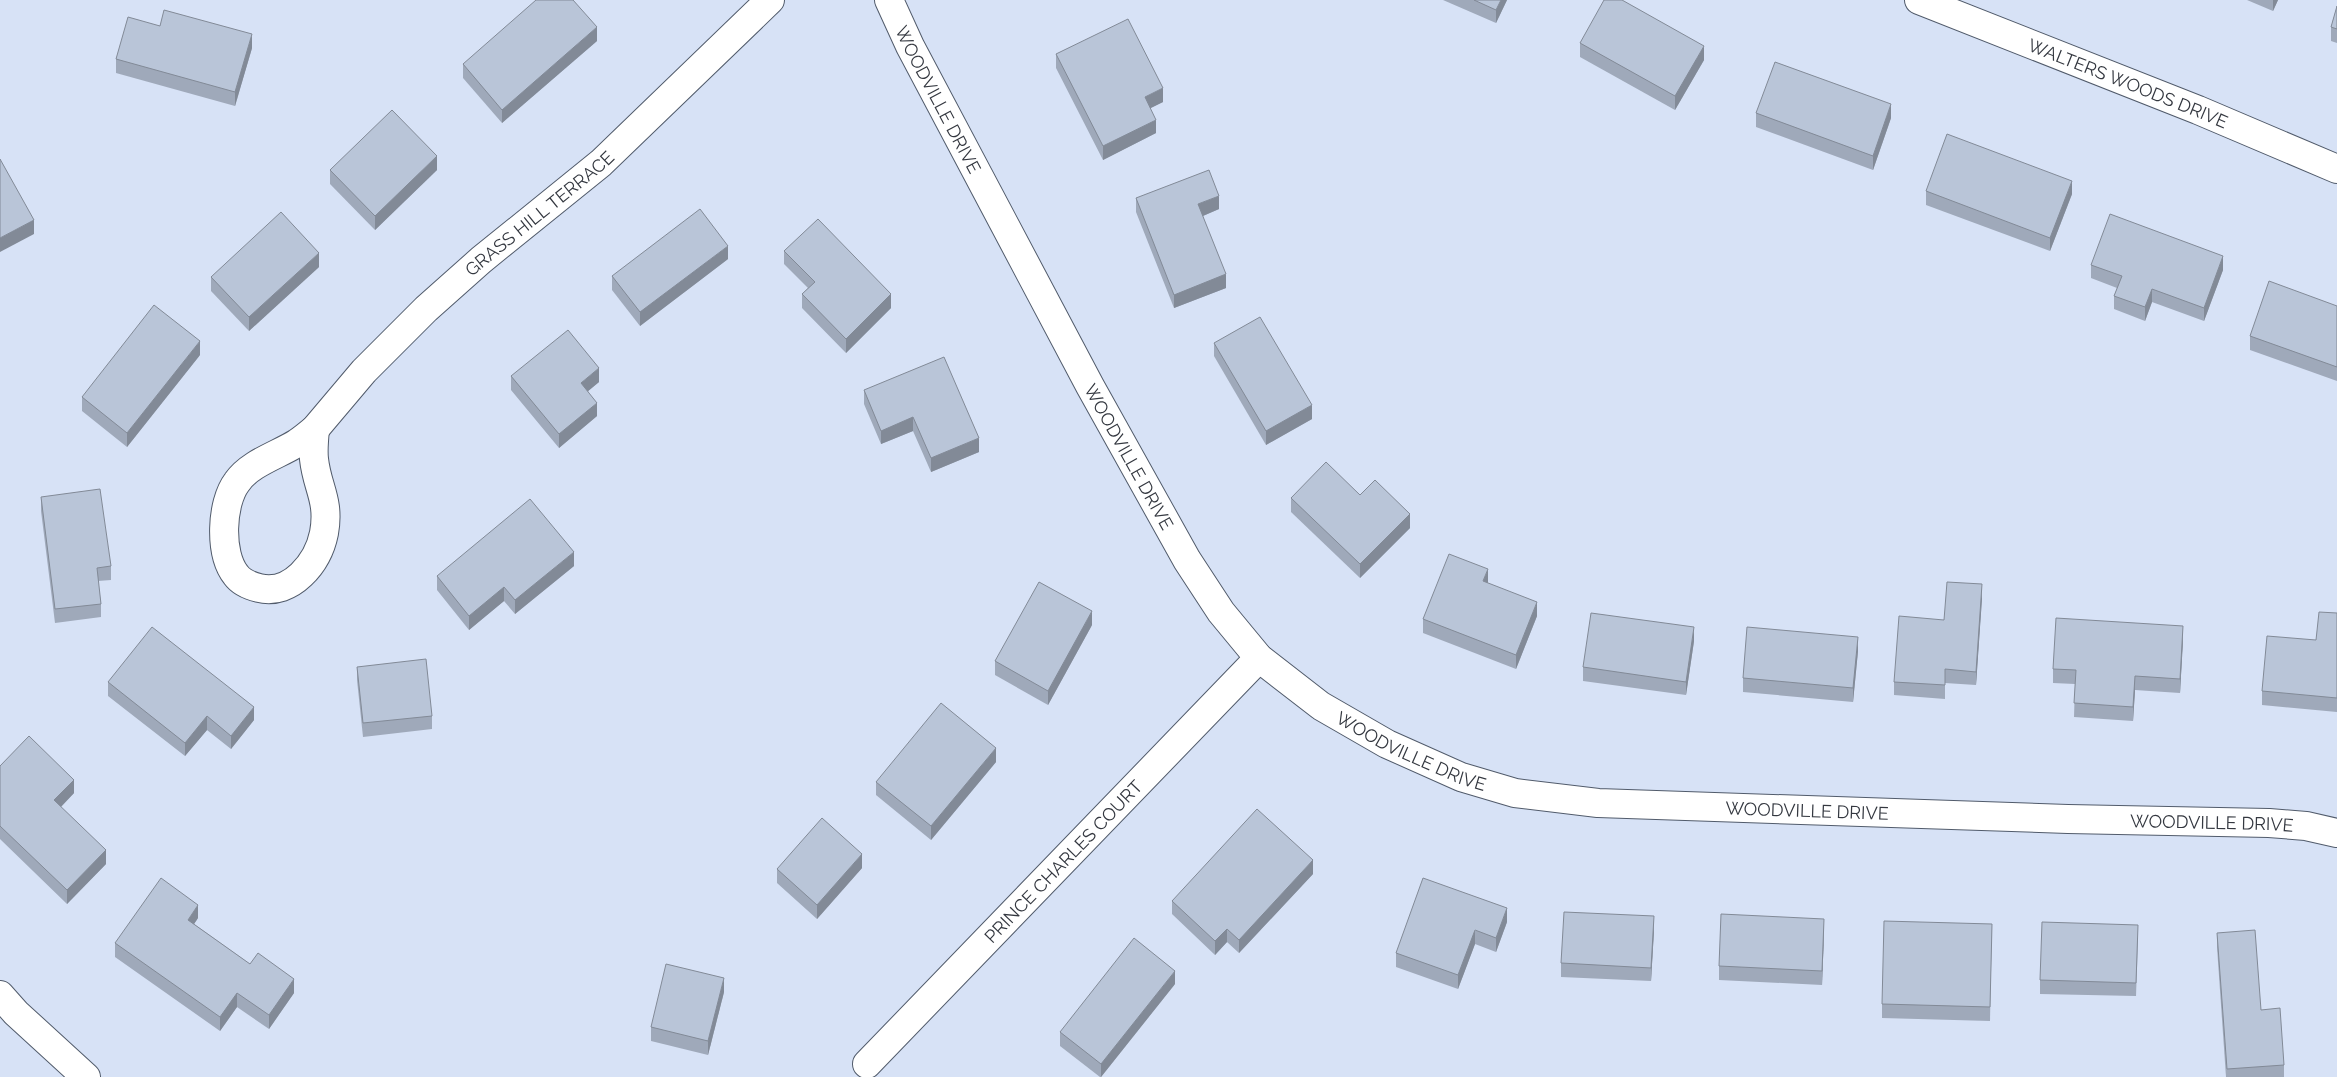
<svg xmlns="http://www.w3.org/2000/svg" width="2337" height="1077" font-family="Raleway,sans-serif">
<rect width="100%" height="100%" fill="#d7e2f6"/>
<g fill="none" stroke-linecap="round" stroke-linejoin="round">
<defs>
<g id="minor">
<path id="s1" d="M889,0L910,46L1090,386L1187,560L1221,612L1259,658L1321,706L1387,744L1461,777L1515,793L1598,803L2068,819L2269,823L2306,826L2337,833"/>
<path id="s2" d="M1919,0L2198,110L2337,169"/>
<path id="s3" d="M315,429L364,371L426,309L481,260L601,163L770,0"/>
<path d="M315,429C314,439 313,450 314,459C317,488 330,500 324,533C318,563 291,596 259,588C251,586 241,582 236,575C219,554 221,503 237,482C250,463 278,455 297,443C303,439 309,434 315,429Z"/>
<polyline points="0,995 16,1013 86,1077"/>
<path id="s4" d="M867,1064L1259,658"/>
</g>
</defs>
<!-- minor casing -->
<use href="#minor" stroke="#515b6b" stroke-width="30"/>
<!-- minor -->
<use href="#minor" stroke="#fff" stroke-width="28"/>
</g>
<!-- wall -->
<g fill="#9fa9ba">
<polygon points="1443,0 1507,0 1496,23"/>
<polygon points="2247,0 2278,0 2273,11"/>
<polygon points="2337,6 2337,43 2331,41 2331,27"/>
<polygon points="160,26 252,48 235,106 116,73 116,59"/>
<polygon points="597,41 502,123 463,78 463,64"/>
<polygon points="1580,43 1704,60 1675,110 1580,57"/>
<polygon points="1056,54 1163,102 1150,108 1156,133 1103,160 1056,68"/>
<polygon points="1756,113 1891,118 1873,170 1756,127"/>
<polygon points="330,170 437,170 375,230 330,184"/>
<polygon points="1926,191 2072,194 2050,251 1926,205"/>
<polygon points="1136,198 1219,209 1203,216 1226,288 1174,308 1136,212"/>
<polygon points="784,251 891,308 846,353 802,308 802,294 808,288 784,264"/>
<polygon points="728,259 640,326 612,290 612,276"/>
<polygon points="2091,265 2223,270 2204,321 2152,302 2145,321 2114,309 2114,296 2117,288 2091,278"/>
<polygon points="319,267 249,331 211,291 211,277"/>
<polygon points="2337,306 2337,381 2250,350 2250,336"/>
<polygon points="1214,343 1312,419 1266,445 1214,356"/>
<polygon points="200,355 127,447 82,411 82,397"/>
<polygon points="511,376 599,382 588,391 597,416 559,448 511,390"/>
<polygon points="864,390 979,452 931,472 913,431 881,444 864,404"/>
<polygon points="1360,495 1410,528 1360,578 1291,512 1291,498"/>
<polygon points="41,497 111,566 111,580 98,581 101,604 101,617 55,623 41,511"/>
<polygon points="574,566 515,614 504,601 469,630 437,590 437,576"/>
<polygon points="1488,583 1537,616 1516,669 1423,633 1423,619"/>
<polygon points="1982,598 1976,685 1945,683 1945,699 1894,695 1894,682 1944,620"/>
<polygon points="2337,613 2337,712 2262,705 2262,691 2316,640"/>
<polygon points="1092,625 1048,705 995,675 995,661"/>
<polygon points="2183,640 2180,693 2135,690 2133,721 2074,717 2075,684 2053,683 2053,669"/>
<polygon points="1694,641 1686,695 1583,681 1583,667"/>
<polygon points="1858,651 1853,702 1743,692 1743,678"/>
<polygon points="357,667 432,716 432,729 363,737 357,680"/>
<polygon points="108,682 254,720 231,749 207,730 185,756 108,696"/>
<polygon points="996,762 931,840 876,795 876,782"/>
<polygon points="0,766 74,793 61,807 106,864 67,904 0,839"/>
<polygon points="862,868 817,919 777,883 777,869"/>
<polygon points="1313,874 1239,953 1227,942 1215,955 1172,914 1172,901"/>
<polygon points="198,918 194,924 250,964 294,993 269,1029 237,1007 220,1031 115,957 115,943"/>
<polygon points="1507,922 1496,952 1475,944 1458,989 1396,967 1396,953"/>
<polygon points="1992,924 1990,1021 1882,1018 1882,1004"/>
<polygon points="1654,930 1651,981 1561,977 1561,963"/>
<polygon points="1824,933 1822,985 1719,980 1719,966"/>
<polygon points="2217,933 2261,1010 2284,1065 2284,1077 2226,1077 2217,947"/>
<polygon points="2138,938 2136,996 2040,994 2040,980"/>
<polygon points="1175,984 1101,1077 1100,1077 1060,1046 1060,1032"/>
<polygon points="724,992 708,1055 651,1041 651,1027"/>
</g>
<!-- shaded-wall -->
<g fill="#828a97">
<polygon points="1501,0 1507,0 1496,23 1496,10"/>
<polygon points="2273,0 2278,0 2273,11"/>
<polygon points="597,27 597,41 502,123 502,110"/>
<polygon points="252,34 252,48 235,106 235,92"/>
<polygon points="1704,46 1704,60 1675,110 1675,96"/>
<polygon points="1163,88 1163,102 1145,111 1145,97"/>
<polygon points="1891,104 1891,118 1873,170 1873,156"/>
<polygon points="1156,120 1156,133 1103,160 1103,146"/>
<polygon points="437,156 437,170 375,230 375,216"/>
<polygon points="2072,181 2072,194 2050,251 2050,238"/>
<polygon points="1219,196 1219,209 1198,218 1198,204"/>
<polygon points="34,220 34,234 0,252 0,238"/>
<polygon points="728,246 728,259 640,326 640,312"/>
<polygon points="319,253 319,267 249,331 249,317"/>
<polygon points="2223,256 2223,270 2204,321 2204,308"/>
<polygon points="1226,274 1226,288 1174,308 1174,295"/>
<polygon points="2152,289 2152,302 2145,321 2145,307"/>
<polygon points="891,294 891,308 846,353 846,339"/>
<polygon points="200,341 200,355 127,447 127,433"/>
<polygon points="599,368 599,382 581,397 581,383"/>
<polygon points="597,403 597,416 559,448 559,434"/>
<polygon points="1312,405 1312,419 1266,445 1266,431"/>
<polygon points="913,417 913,431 881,444 881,431"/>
<polygon points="979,438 979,452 931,472 931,458"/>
<polygon points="1410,514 1410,528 1360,578 1360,564"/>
<polygon points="574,552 574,566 515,614 515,600"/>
<polygon points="1488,569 1488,583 1483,595 1483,581"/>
<polygon points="1982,584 1982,598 1976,685 1976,672"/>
<polygon points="504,587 504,601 469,630 469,616"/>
<polygon points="1537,602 1537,616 1516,669 1516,655"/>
<polygon points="1092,611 1092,625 1048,705 1048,691"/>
<polygon points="2183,626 2183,640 2180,693 2180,679"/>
<polygon points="1694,627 1694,641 1686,695 1686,682"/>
<polygon points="1858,637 1858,651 1853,702 1853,688"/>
<polygon points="2135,676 2135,690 2133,721 2133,707"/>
<polygon points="254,707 254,720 231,749 231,736"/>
<polygon points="207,716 207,730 185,756 185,743"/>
<polygon points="996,748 996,762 931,840 931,826"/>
<polygon points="74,780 74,793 54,814 54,800"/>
<polygon points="106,850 106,864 67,904 67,890"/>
<polygon points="862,854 862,868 817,919 817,905"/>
<polygon points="1313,860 1313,874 1239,953 1239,940"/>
<polygon points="198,905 198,918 188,933 188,920"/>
<polygon points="1507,908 1507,922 1496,952 1496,938"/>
<polygon points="1654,916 1654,930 1651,981 1651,968"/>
<polygon points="1824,919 1824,933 1822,985 1822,971"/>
<polygon points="1227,929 1227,942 1215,955 1215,941"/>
<polygon points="1475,930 1475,944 1458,989 1458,975"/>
<polygon points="1175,971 1175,984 1101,1077 1101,1064"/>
<polygon points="724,978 724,992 708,1055 708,1041"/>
<polygon points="294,979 294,993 269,1029 269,1015"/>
<polygon points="237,993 237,1007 220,1031 220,1017"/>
</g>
<!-- building -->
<g fill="#b9c5d8" stroke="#828a97">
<polygon points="536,0 573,0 597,27 502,110 463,64"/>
<polygon points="1474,0 1501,0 1496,10"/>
<polygon points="1604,0 1622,0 1704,46 1675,96 1580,43"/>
<polygon points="2337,6 2337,29 2331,27"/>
<polygon points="164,10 252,34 235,92 116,59 128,17 160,26"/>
<polygon points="1128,19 1163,88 1145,97 1156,120 1103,146 1056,54"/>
<polygon points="1775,62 1891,104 1873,156 1756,113"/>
<polygon points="392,110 437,156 375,216 330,170"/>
<polygon points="1947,134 2072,181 2050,238 1926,191"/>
<polygon points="0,159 34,220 0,238"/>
<polygon points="1209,170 1219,196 1198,204 1226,274 1174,295 1136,198"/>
<polygon points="700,209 728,246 640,312 612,276"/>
<polygon points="281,212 319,253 249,317 211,277"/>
<polygon points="2110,214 2223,256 2204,308 2152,289 2145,307 2114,296 2122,276 2091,265"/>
<polygon points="818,219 891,294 846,339 802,294 815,282 784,251"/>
<polygon points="2269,281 2337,306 2337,367 2250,336"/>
<polygon points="154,305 200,341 127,433 82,397"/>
<polygon points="1260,317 1312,405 1266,431 1214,343"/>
<polygon points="568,330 599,368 581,383 597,403 559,434 511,376"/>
<polygon points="944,357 979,438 931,458 913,417 881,431 864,390"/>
<polygon points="1326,462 1360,495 1375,480 1410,514 1360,564 1291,498"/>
<polygon points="100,489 111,566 97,568 101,604 55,609 41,497"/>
<polygon points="530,499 574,552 515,600 504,587 469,616 437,576"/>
<polygon points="1449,554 1488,569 1483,581 1537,602 1516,655 1423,619"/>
<polygon points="1039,582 1092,611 1048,691 995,661"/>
<polygon points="1947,582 1982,584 1976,672 1945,669 1945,685 1894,682 1899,616 1944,620"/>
<polygon points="2319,612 2337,613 2337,698 2262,691 2267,636 2316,640"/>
<polygon points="1591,613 1694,627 1686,682 1583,667"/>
<polygon points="2056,618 2183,626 2180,679 2135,676 2133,707 2074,703 2076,670 2053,669"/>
<polygon points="152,627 254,707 231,736 207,716 185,743 108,682"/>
<polygon points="1747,627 1858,637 1853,688 1743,678"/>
<polygon points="426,659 432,716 363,723 357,667"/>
<polygon points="941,703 996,748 931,826 876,782"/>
<polygon points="29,736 74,780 54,800 106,850 67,890 0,826 0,766"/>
<polygon points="1257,809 1313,860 1239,940 1227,929 1215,941 1172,901"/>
<polygon points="822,818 862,854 817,905 777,869"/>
<polygon points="161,878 198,905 188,920 250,964 258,953 294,979 269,1015 237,993 220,1017 115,943"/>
<polygon points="1423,878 1507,908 1496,938 1475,930 1458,975 1396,953"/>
<polygon points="1564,912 1654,916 1651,968 1561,963"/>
<polygon points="1721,914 1824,919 1822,971 1719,966"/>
<polygon points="1884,921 1992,924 1990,1007 1882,1004"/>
<polygon points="2042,922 2138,925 2136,983 2040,980"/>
<polygon points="2255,930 2261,1010 2280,1008 2284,1065 2227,1069 2217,933"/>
<polygon points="1134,938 1175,971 1101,1064 1060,1032"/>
<polygon points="666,964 724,978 708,1041 651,1027"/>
</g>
<g text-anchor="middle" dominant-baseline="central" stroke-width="4" stroke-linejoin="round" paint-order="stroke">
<!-- street labels -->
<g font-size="18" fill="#343840" stroke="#d7e2f6">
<text stroke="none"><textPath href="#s2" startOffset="225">WALTERS WOODS DRIVE</textPath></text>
<text stroke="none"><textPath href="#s1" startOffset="111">WOODVILLE DRIVE</textPath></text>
<text stroke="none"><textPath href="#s3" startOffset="312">GRASS HILL TERRACE</textPath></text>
<text stroke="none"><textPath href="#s1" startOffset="516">WOODVILLE DRIVE</textPath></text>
<text stroke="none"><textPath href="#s1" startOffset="936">WOODVILLE DRIVE</textPath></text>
<text stroke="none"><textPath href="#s1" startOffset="1341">WOODVILLE DRIVE</textPath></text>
<text stroke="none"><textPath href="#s1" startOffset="1746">WOODVILLE DRIVE</textPath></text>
<text stroke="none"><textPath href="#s4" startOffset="282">PRINCE CHARLES COURT</textPath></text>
</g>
</g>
</svg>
